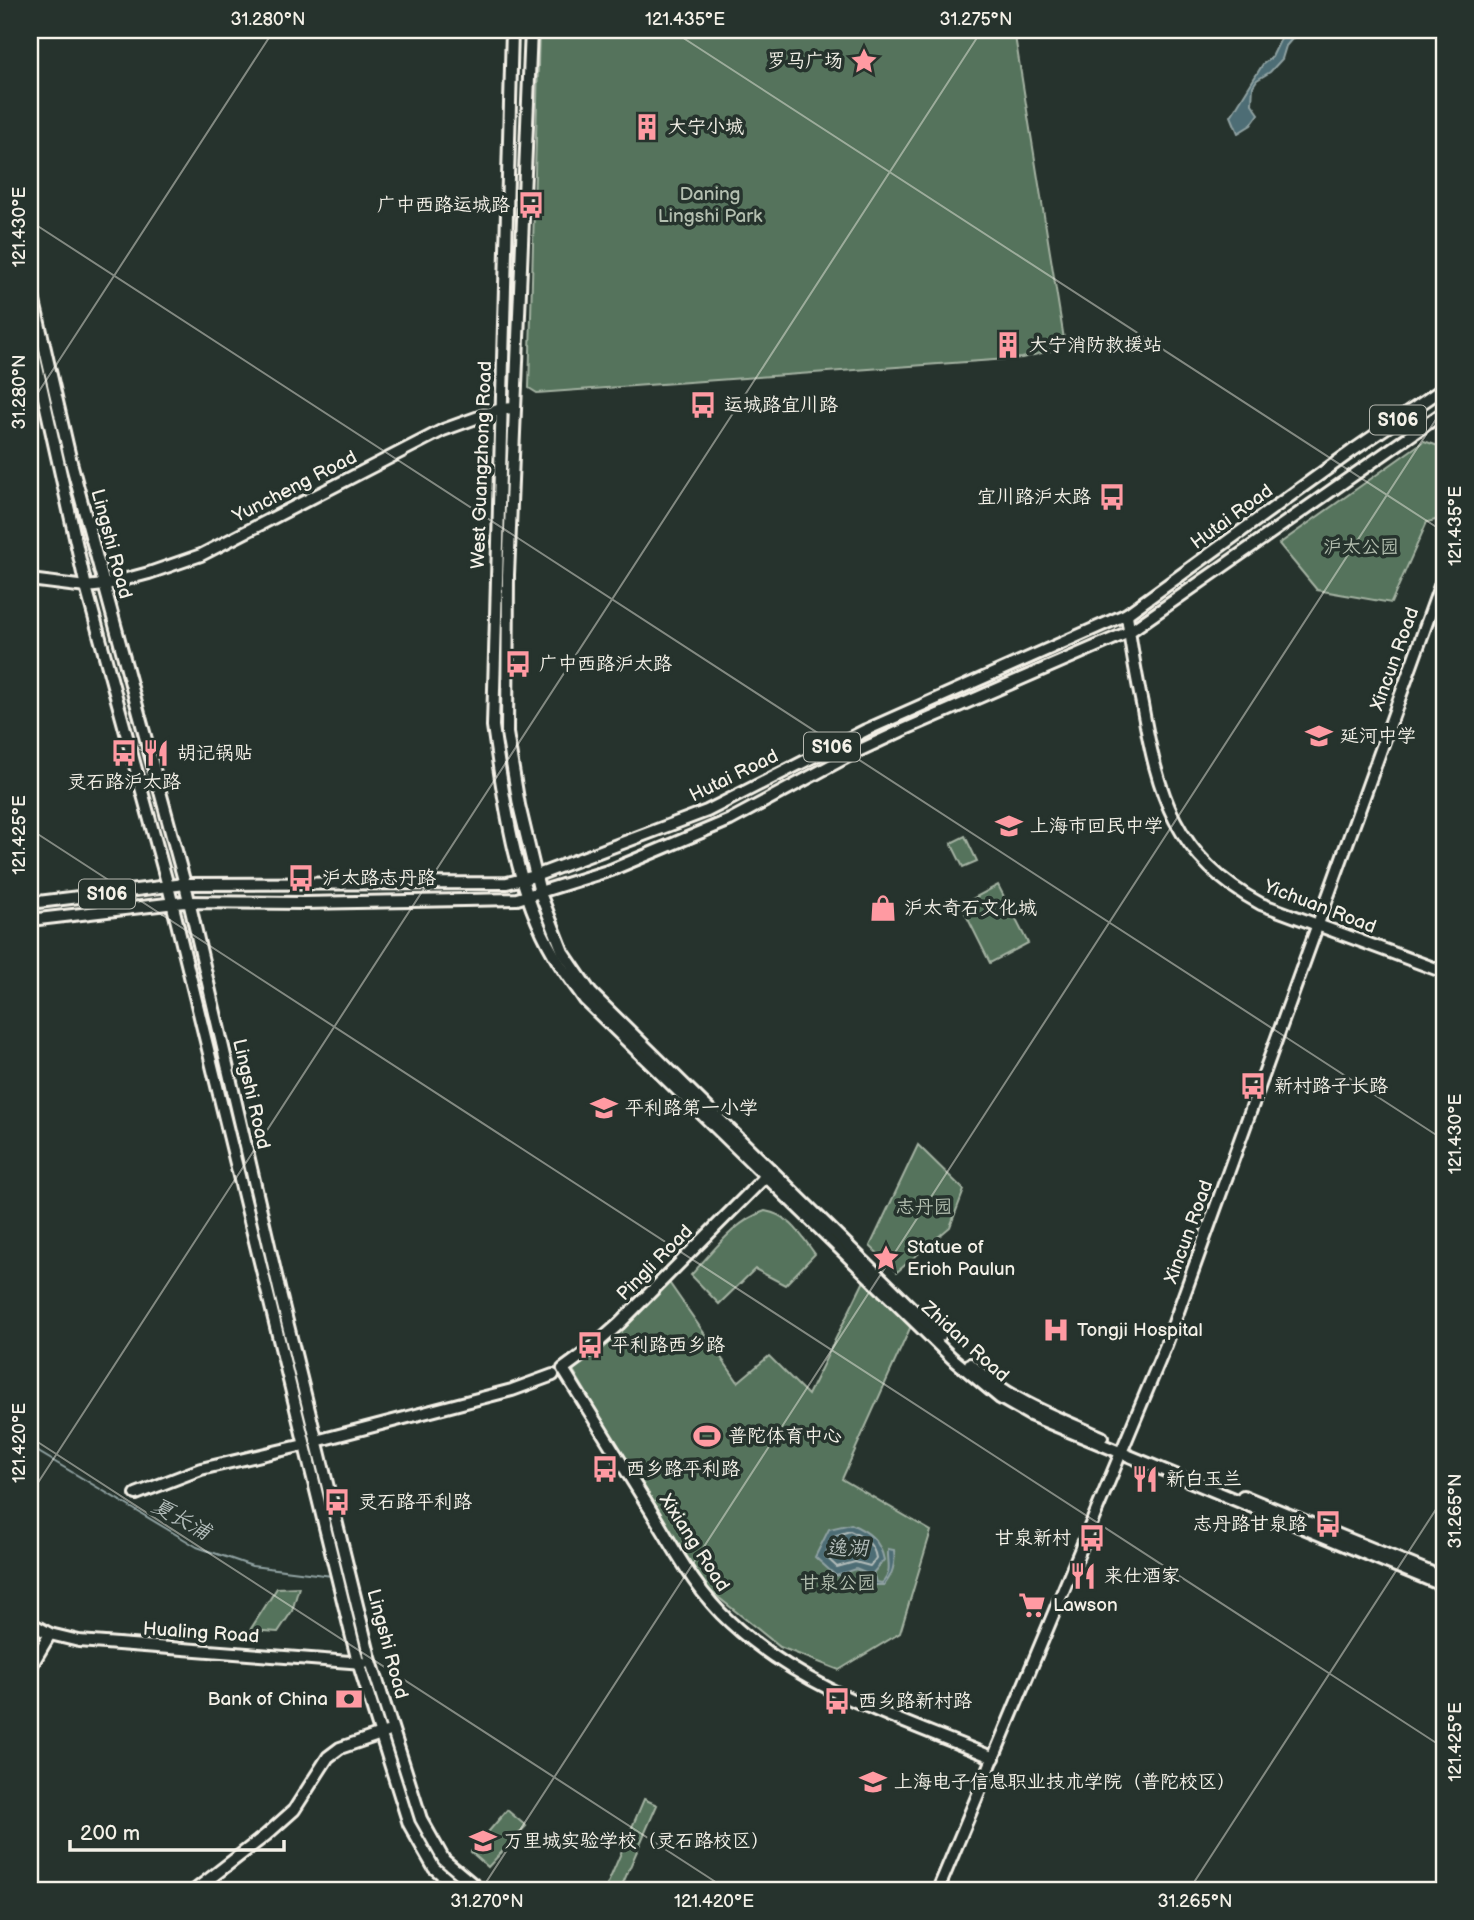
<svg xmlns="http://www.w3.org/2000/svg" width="1474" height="1920" font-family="'Balsamiq Sans','LXGW WenKai TC',sans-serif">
<rect width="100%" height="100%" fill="#26332d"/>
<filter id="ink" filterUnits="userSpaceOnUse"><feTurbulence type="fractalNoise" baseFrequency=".0143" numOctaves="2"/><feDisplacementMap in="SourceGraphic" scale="14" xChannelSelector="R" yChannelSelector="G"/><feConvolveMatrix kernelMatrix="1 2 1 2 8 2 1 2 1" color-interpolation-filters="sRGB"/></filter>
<g filter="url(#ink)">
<!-- green -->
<g fill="#54735c" stroke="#a4b2a2" stroke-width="2">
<polygon points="539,30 1014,30 1064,339 1058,349 1022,358 537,393 529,388"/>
<polygon points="1424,441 1444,448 1444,518 1427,522 1391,603 1317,590 1279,544"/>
<polygon points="965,836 977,861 963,867 951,843"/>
<polygon points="998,885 1028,943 990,963 961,905"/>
<polygon points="918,1145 964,1190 950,1227 897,1272 870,1246"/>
<path d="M765,1211C790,1215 801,1235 815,1254L785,1285L755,1269L719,1304L691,1275C713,1252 734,1221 765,1211Z"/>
<polygon points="865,1279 911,1326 842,1479 931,1531 900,1633 839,1670 780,1647 708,1589 625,1460 573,1370 668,1281 738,1382 769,1356 808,1395"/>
<polygon points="299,1587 292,1611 278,1632 250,1630 277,1588"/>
<polygon points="644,1799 657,1805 620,1890 605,1890"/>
<polygon points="507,1810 526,1826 488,1867 471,1852"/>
</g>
<!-- water -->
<g fill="#4e6d74" stroke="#90a2a2" stroke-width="2">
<polygon points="1285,30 1309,30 1297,33 1286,46 1282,59 1270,72 1257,80 1253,86 1252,104 1259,114 1251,125 1238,133 1231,116 1263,64 1272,57"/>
<path d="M851,1524C869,1532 880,1540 884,1560L873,1573L876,1582L882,1583C893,1572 887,1562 888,1549L894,1550C896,1563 892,1576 884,1585H873L872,1576L856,1569L836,1576L815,1557L829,1529Z"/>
</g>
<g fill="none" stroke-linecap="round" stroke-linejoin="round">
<!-- shore -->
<path stroke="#b2bcba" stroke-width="2" d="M850,1531C863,1537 874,1543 876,1558L870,1566L855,1562L837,1567L825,1556L834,1536Z"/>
<!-- stream -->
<polyline stroke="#90a2a2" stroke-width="2" points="30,1447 197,1547 252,1566 332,1576"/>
<defs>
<g id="secondary">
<polyline points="30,284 71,462 185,884 281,1297 370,1658 421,1819 444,1860 480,1890"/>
<polyline points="30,335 86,587 168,886 358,1662 409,1824 434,1868 460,1890"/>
<polyline points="30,580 86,587 104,585 149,573 201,555 443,430 501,409 515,408"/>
<path d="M1127,614C1130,644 1136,674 1142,704C1158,794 1174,857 1261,904L1444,972"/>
<path d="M766,1176L619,1324L593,1347L563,1369C593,1417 623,1466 653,1514C676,1552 697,1592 730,1622C803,1690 903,1720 994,1758"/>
<polyline points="316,1441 512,1390 553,1375"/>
<polyline points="136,1494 201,1469 304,1445"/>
<polyline points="30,1623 50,1634 79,1641 363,1663"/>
<polyline points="30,1668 50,1634"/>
<polyline points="195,1890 266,1835 294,1810 328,1757 340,1748 387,1732"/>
<polyline points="938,1890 1166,1345 1444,575"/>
</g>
<g id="primary">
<path d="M512,30L493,726C504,801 515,889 554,955C563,971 575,985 585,1000L952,1358L1000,1398L1030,1415L1444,1586"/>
<polyline points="531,30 508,575 507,733 519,805 540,893 563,952 591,993 940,1336"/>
<polyline points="30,903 185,884 507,883 535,876 707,811 866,730 1127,614 1352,451 1444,388"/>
<polyline points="30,920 184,902 303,903 517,899 611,870 730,820 856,752 901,731 1129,632 1444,412"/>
<path d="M970,1364C1008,1399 1055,1417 1102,1437"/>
<polyline points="1243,1496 1444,1578"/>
</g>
</defs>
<!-- secondary casing -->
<use href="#secondary" stroke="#f4f1e8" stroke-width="16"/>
<!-- primary casing -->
<use href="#primary" stroke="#f4f1e8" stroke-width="16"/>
<!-- secondary -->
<use href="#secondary" stroke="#26332d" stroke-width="10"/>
<!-- primary -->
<use href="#primary" stroke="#26332d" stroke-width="10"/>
</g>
</g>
<!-- ticks -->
<path fill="none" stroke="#f4f1e8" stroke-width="2" stroke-opacity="0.45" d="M671,30L1444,532M30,221L1444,1140M30,405L274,30M30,829L1444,1748M30,1437L728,1890M30,1495L982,30M481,1890L1444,407M1189,1890L1444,1497"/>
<!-- icons -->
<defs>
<symbol id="sight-bare" viewBox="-9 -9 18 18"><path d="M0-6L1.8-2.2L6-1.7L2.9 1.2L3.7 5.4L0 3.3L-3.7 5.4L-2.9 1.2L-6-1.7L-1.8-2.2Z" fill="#ff9aa2" stroke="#26332d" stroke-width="2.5" paint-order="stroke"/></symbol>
<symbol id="building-bare" viewBox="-9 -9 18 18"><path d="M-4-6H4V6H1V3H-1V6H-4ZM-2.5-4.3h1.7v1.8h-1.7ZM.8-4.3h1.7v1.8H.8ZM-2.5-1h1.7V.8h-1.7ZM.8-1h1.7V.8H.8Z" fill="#ff9aa2" stroke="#26332d" stroke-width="2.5" paint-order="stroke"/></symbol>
<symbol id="bus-bare" viewBox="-9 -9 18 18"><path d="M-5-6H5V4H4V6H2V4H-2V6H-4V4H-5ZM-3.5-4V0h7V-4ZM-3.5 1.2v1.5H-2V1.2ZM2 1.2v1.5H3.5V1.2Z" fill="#ff9aa2" stroke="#26332d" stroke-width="2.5" paint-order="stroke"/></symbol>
<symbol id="school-bare" viewBox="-9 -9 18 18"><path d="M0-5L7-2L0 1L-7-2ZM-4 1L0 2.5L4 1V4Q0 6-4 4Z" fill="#ff9aa2" stroke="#26332d" stroke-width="2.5" paint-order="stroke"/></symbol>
<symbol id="restaurant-bare" viewBox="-9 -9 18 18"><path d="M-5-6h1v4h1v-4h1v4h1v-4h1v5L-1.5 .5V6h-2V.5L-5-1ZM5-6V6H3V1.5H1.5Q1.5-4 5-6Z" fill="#ff9aa2" stroke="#26332d" stroke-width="2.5" paint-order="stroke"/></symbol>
<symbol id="shop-bare" viewBox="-9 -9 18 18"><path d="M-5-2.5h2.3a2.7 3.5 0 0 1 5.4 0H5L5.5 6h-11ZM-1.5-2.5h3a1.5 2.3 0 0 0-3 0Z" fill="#ff9aa2" stroke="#26332d" stroke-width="2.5" paint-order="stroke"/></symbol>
<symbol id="hospital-bare" viewBox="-9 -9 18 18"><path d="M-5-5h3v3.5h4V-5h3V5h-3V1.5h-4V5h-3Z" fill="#ff9aa2" stroke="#26332d" stroke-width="2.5" paint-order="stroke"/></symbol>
<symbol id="stadium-bare" viewBox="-9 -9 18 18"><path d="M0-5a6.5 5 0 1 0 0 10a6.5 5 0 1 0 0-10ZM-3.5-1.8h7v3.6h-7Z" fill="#ff9aa2" stroke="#26332d" stroke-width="2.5" paint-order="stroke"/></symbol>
<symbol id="supermarket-bare" viewBox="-9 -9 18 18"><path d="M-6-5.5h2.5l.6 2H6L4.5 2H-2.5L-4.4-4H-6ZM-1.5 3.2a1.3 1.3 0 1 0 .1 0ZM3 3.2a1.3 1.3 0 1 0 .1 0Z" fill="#ff9aa2" stroke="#26332d" stroke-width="2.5" paint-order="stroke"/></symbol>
<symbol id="bank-bare" viewBox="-9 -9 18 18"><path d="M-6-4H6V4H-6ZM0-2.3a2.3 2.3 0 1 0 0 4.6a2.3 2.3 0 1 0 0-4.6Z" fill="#ff9aa2" stroke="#26332d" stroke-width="2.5" paint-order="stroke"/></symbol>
<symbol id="university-bare" viewBox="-9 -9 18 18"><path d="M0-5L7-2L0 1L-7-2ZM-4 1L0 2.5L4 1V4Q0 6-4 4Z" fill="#ff9aa2" stroke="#26332d" stroke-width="2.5" paint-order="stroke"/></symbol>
</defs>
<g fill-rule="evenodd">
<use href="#sight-bare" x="845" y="42" width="38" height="38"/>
<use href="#building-bare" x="628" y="108" width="38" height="38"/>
<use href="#bus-bare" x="512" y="186" width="38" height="38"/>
<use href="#building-bare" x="989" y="326" width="38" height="38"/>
<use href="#bus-bare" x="684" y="386" width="38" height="38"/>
<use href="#bus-bare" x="1093" y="478" width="38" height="38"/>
<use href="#bus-bare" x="499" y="645" width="38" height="38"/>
<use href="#school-bare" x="1300" y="717" width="38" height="38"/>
<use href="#bus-bare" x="105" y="734" width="38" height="38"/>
<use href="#restaurant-bare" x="137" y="734" width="38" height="38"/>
<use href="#school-bare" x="990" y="807" width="38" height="38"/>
<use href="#bus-bare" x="282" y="859" width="38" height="38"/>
<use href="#shop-bare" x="864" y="889" width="38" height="38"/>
<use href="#bus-bare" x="1234" y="1067" width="38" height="38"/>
<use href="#school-bare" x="585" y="1089" width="38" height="38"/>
<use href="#sight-bare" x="867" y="1239" width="38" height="38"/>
<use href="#hospital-bare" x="1037" y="1311" width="38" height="38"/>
<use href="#bus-bare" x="571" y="1326" width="38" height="38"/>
<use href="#stadium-bare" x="688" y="1417" width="38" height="38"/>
<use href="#bus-bare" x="586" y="1450" width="38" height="38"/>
<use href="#restaurant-bare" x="1126" y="1460" width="38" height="38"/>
<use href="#bus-bare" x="318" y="1483" width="38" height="38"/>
<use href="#bus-bare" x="1309" y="1505" width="38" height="38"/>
<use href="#bus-bare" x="1073" y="1519" width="38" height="38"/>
<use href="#restaurant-bare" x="1064" y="1557" width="38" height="38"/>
<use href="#supermarket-bare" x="1013" y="1586" width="38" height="38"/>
<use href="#bank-bare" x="330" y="1680" width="38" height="38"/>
<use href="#bus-bare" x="818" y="1682" width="38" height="38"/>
<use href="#university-bare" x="854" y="1763" width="38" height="38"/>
<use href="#school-bare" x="464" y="1822" width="38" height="38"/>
</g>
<g text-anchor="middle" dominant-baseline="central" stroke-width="7" stroke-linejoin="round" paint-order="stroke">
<!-- shield labels -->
<g fill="#26332d" stroke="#b6b8b0" stroke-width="2">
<rect x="1370" y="405.5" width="56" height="29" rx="5"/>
<rect x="804" y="732.5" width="56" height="29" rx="5"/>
<rect x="79" y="879.5" width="56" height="29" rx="5"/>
</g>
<g font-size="18" font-weight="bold" fill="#f4f1e8">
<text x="1398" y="420">S106</text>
<text x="832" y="747">S106</text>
<text x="107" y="894">S106</text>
</g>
<!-- poi labels -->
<g font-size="19" fill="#f4f1e8" stroke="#26332d" text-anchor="start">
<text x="843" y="61" text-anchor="end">罗马广场</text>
<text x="668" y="127">大宁小城</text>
<text x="510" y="205" text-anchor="end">广中西路运城路</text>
<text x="1029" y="345">大宁消防救援站</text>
<text x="724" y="405">运城路宜川路</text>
<text x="1091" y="497" text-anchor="end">宜川路沪太路</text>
<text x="539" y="664">广中西路沪太路</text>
<text x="1340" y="736">延河中学</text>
<text x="177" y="753">胡记锅贴</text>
<text x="124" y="782" text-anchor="middle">灵石路沪太路</text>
<text x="1030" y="826">上海市回民中学</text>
<text x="322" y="878">沪太路志丹路</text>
<text x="904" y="908">沪太奇石文化城</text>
<text x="1274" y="1086">新村路子长路</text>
<text x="625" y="1108">平利路第一小学</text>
<text x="907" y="1247">Statue of<tspan x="907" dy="22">Erioh Paulun</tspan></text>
<text x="1077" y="1330">Tongji Hospital</text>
<text x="611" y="1345">平利路西乡路</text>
<text x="728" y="1436">普陀体育中心</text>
<text x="626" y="1469">西乡路平利路</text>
<text x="1166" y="1479">新白玉兰</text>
<text x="358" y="1502">灵石路平利路</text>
<text x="1307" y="1524" text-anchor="end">志丹路甘泉路</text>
<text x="1071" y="1538" text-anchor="end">甘泉新村</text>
<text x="1104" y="1576">来仕酒家</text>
<text x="1053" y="1605">Lawson</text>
<text x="328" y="1699" text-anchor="end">Bank of China</text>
<text x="858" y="1701">西乡路新村路</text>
<text x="894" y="1782">上海电子信息职业技术学院（普陀校区）</text>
<text x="504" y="1841">万里城实验学校（灵石路校区）</text>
</g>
<!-- park labels -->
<g font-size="19" fill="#b4bfb0" stroke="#26332d">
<text x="710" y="194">Daning<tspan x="710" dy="22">Lingshi Park</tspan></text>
<text x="1361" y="547">沪太公园</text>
<text x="924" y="1207">志丹园</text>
<text x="838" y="1583">甘泉公园</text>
</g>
<!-- street labels -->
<g font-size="19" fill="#f4f1e8" stroke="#26332d">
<text transform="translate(482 465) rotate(-88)">West Guangzhong Road</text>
<text transform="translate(295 487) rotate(-27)">Yuncheng Road</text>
<text transform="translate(1232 517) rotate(-36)">Hutai Road</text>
<text transform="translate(111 544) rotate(75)">Lingshi Road</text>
<text transform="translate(1395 659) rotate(-70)">Xincun Road</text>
<text transform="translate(734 776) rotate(-26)">Hutai Road</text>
<text transform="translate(1320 907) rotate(21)">Yichuan Road</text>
<text transform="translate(251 1094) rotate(77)">Lingshi Road</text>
<text transform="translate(1189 1232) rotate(-70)">Xincun Road</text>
<text transform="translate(655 1263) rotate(-45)">Pingli Road</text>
<text transform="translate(965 1342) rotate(42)">Zhidan Road</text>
<text transform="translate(694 1543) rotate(57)">Xixiang Road</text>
<text transform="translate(201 1633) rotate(4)">Hualing Road</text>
<text transform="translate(387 1644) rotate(75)">Lingshi Road</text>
</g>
<!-- water labels -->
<g font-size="21" font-style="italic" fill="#b2bcba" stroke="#26332d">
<text transform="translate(181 1519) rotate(29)">夏长浦</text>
<text x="847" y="1548">逸湖</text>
</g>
</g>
<!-- margin -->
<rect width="1474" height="1920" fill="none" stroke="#26332d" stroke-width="77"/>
<!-- scale -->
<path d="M70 1840v10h214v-10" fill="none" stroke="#f4f1e8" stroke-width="3.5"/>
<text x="80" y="1840" font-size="21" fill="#f4f1e8" stroke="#26332d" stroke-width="5" paint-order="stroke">200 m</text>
<rect x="38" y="38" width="1398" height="1844" fill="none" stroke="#f4f1e8" stroke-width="2.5"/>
<g font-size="18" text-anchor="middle" fill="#f4f1e8">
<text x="268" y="25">31.280°N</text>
<text x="685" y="25">121.435°E</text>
<text x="976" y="25">31.275°N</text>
<text transform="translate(19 227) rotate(-90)" y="6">121.430°E</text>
<text transform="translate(19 392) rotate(-90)" y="6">31.280°N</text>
<text transform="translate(1455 526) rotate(-90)" y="6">121.435°E</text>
<text transform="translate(19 835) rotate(-90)" y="6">121.425°E</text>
<text transform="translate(1455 1134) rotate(-90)" y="6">121.430°E</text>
<text transform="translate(19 1443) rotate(-90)" y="6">121.420°E</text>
<text transform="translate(1455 1511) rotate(-90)" y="6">31.265°N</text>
<text transform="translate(1455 1742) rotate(-90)" y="6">121.425°E</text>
<text x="487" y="1907">31.270°N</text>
<text x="714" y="1907">121.420°E</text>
<text x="1195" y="1907">31.265°N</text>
</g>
</svg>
